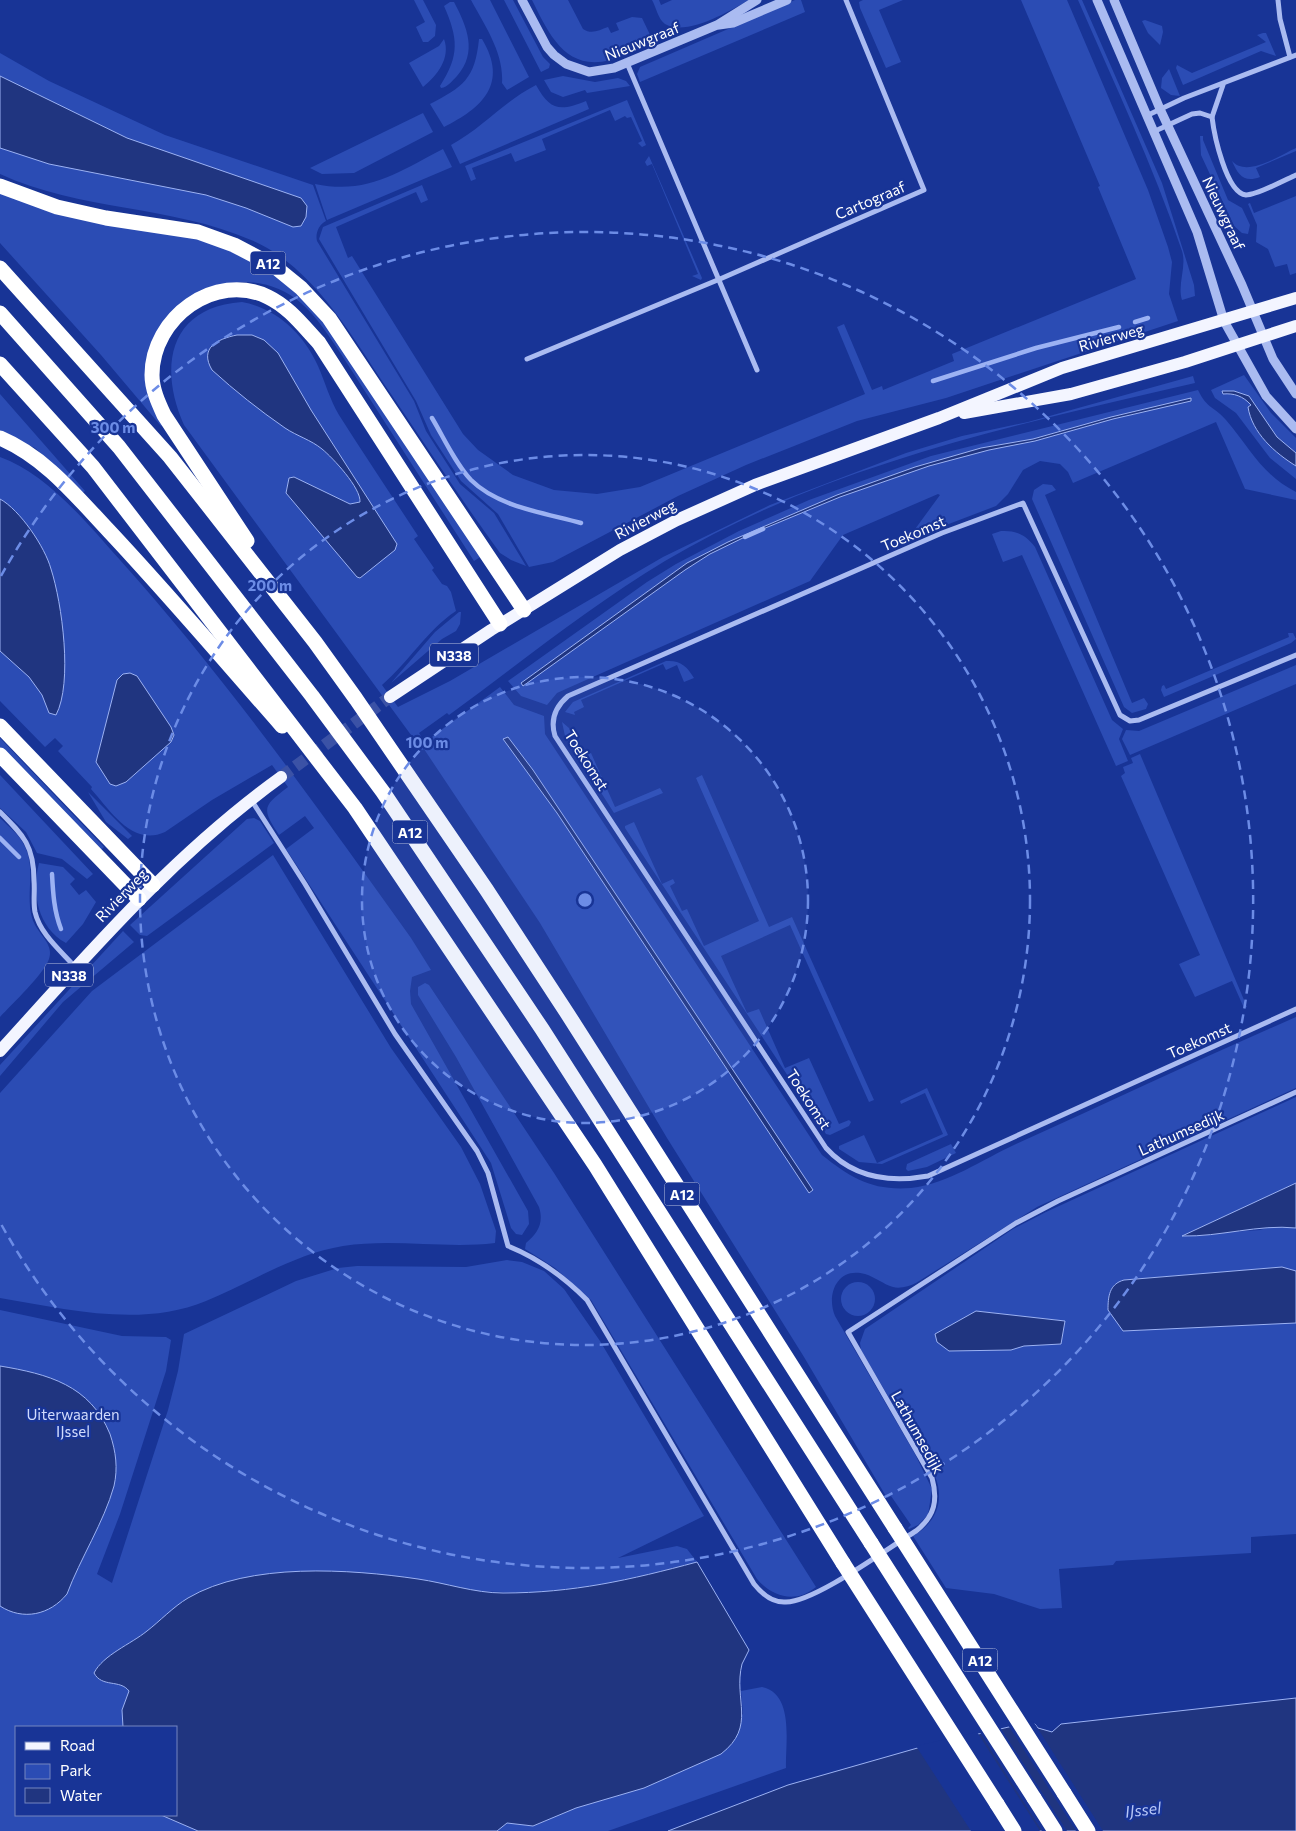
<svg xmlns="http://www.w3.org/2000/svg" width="1296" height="1831" font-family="Commissioner,sans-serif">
<rect width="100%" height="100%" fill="#183496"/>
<!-- green -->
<g fill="#2b4cb4" fill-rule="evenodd">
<polygon points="414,0 423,0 436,25 435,36 428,42 423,42 416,27 425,22"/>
<path d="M471,0H490L529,77L507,90L502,83C504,53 485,26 471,0Z"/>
<polygon points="504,0 513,0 543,57 550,64 549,68 541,72"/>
<path d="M532,0H568L583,29C592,35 599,30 608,27L611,33L619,30L616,23L632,17L642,18L654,43C640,49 625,56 610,60C565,72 548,32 532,0Z"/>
<path d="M652,0H659L661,5L672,0H749C730,11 686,37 665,24C658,19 656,7 652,0Z"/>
<polygon points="795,0 801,0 805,12 640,82 637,74 640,67"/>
<polygon points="863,0 903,0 879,10 901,62 886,68 860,8 859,2"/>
<polygon points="1021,0 1067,0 1148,190 1168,247 1172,262 1169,294 1178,321 946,398 857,421 746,465 678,496 553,562 529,567 498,514 461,481 431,435 416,401 319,239 323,227 422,185 428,200 421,203 416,192 336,227 348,258 352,256 463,434 478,450 513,475 554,490 597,494 640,487 865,394 837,327 844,324 872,390 882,386 883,390 954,361 952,354 1136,279 1098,187 1100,186"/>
<path d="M1078,0H1082L1162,183L1194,285L1195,296L1182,300C1177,284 1187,267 1182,251C1153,165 1114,83 1078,0Z"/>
<path d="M450,2H454C467,27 478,52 457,76C452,81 448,87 441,88L440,86C460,55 458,38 444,6Z"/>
<polygon points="1145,20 1162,26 1163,32 1160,45 1148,33 1142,21"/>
<polygon points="1263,33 1266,33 1276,56 1261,51 1183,85 1176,68 1177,65 1192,73 1266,42 1257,35"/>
<path d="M444,39C451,58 437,76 423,87L409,63L439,46Z"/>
<path d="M479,39H482C509,84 482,108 444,127L430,104C463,87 475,79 479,39Z"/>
<path d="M0,53L49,81L165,135L313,185L326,221C319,224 315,234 317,241L414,401L426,431L460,484L494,513L526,566L511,560L500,553C462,501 427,447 391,394C353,339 315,267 251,240C171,205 80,211 0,174Z"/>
<polygon points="1169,69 1180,96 1171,95 1161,88 1162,78"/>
<polygon points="563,76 595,82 618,78 626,81 630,86 587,93 585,90 563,97 551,92 544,80"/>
<path d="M536,85C550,110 559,112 586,101L589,109L460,164L451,145C484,127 503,102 536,85Z"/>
<polygon points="627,100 646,145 642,147 638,143 642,141 631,117 627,118 625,116 615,121 610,110 542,139 546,150 515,162 511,153 472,168 476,179 471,181 465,166"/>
<polygon points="423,113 433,132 354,173 322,174 310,168"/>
<polygon points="1200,136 1203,136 1203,140 1228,200 1242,208 1250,225 1248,234 1242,233 1234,226 1201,155"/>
<path d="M1296,148V151L1256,168L1260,177C1244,183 1238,175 1232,161C1247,178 1280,155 1296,148Z"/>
<path d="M443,149L452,167L327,220L315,184C368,195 398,172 443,149Z"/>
<polygon points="649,156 702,278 701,280 692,276 698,274 652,164 647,166 645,162"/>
<path d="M0,193L205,241L226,249L249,260L277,277L295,292L325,324L482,556L474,561L341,354C329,336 317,317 301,303C270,276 226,276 192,297C177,306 158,324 153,342C150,350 161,411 163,424L161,426L101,355L0,243Z"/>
<polygon points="1296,196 1296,273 1290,275 1287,264 1275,267 1268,249 1256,242 1257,225 1248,204 1250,203 1254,213"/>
<path d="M242,302C276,308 304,334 318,366C325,382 330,400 339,415C365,456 392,496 418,536L414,539L434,568L432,570L442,584L447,586L451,592L456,611C426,631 409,662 382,685L398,707L450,681L663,557L770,505L906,453L962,436L1028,422L1193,376L1195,383C1015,425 826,465 665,561C590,606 520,663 449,715L447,713L419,733L425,742L500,687L514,705L544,716L545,734L822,1155C851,1178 872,1191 911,1188C948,1184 983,1159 1016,1144C1109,1102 1202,1058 1296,1017V1088L1037,1207L916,1283C910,1286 900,1289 893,1287C883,1284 875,1277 865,1274C837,1266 826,1295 835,1316L915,1454L932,1489L928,1515L918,1525L909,1529L908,1528L911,1525L891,1496L887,1498L804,1357L667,1138L540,923L424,749L422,750L184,425C158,367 169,307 242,302Z"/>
<polygon points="1244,375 1271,413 1296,438 1296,479 1270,458 1236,413 1215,398 1211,390"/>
<path d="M1198,390C1207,409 1215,407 1226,420C1250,448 1262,475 1296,492V500L1245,489L1216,422L1073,483L1068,472L1060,464L1040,461L1023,470L1008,494L996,506L912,538L910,536L940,495L938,494L843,535L810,581L568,688L557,693L547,705L521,696L508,681L647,582L676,564L739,531L809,500L931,456Z"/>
<polygon points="0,394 85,491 82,493 35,448 0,431"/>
<path d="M0,457C46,473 88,524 120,560C226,678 318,808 411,938L431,970L412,977L410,991L411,1004L528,1211L529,1224L522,1235L516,1234L511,1228L491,1163L286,849L314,828L305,816L279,835C261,808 263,806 288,787L272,765L212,800L165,832C132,847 110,810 91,789L92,787L58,751L63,746L55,738L45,747L0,701Z"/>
<polygon points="1043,484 1052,485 1056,490 1045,495 1132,703 1144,698 1148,704 1146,709 1132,713 1124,707 1032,499 1034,490"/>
<path d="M1001,531C1016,530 1026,535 1035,547L1112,720L1123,729L1119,739L1128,761L1116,766L1022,555L1003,562L992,534Z"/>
<polygon points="459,612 461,612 460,624 456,631 442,639 391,683 435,632"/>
<polygon points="1288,633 1293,633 1296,639 1291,643 1164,697 1161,690 1162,686 1164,685 1166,689 1289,637"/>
<path d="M666,661C680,660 687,666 694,678L684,682L677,665L666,670L663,664L581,700L584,707L574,712L575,715L565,712L573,702Z"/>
<polygon points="1296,665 1296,684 1130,755 1122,739 1126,730 1139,731"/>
<polygon points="562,722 569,728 581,757 591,753 615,807 660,788 663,793 614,813 565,736"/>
<polygon points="0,738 104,847 100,851 0,747"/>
<polygon points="1140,754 1247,1007 1244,1008 1232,981 1195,997 1179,964 1200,955 1121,776 1125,773 1123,767 1133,763 1131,758"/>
<polygon points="0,775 93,874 87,879 62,859 37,853 26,832 0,808"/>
<polygon points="702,775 769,927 792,917 874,1100 869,1102 790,925 721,956 747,1013 759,1009 785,1068 809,1058 839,1124 849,1120 851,1122 849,1126 830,1135 826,1134 625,828 625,826 634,822 662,884 673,879 675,883 670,886 682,911 687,909 704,946 759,921 696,778"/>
<polygon points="88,792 132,836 128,839 106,822"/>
<path d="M0,818C9,827 20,835 25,847C37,871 23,901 35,925C41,936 54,946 49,959C44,974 12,1004 0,1017Z"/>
<polygon points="254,818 260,821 274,843 147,936 140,935 130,925 247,819"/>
<path d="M273,855L391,1048L461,1147L480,1184L496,1231L495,1243C445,1249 393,1238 343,1246C294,1254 252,1282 206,1301C141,1328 66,1309 0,1298V1093L92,991Z"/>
<path d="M39,863L63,867L75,879L70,884L79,895L86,890L96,902L83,924L66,943C38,928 31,893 39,863Z"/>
<polygon points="123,931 134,942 63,1002 0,1076 0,1065"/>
<path d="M425,983L429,985L554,1173L816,1587C796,1604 772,1597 757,1579L591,1300L555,1268L525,1249L526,1243C538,1233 544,1223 539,1207L456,1057L418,995V987Z"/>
<polygon points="927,1088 948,1135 882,1164 859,1162 839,1149 839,1146 864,1135 877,1163 943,1134 925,1093 901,1104 900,1101"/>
<path d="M1296,1097V1183L1184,1235L1260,1230L1274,1226L1296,1228V1271L1282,1267L1124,1280C1112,1283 1111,1290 1108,1301L1175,1328L1296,1323V1534L1251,1537V1553L1116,1561L1113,1565L1059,1569L1062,1608L1040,1609L994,1594L946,1588L913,1536C936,1523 945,1501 935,1476L861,1350L860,1343L865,1329L1013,1229L1046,1212ZM976,1311L1065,1321L1061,1344L1024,1346L1011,1350Z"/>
<polygon points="951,1144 956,1153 927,1167 908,1171 906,1169 907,1164"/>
<path d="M507,1260L522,1262L544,1271L564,1289L600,1341L704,1516L618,1558L677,1546L687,1549L697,1562L616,1583L572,1591L525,1593L478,1591L387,1575L135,1641L97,1668L105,1682C115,1683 123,1683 130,1692L122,1710L123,1727H16V1815H161L198,1831H0V1310L122,1336L166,1337L171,1340L166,1371L120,1514L97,1574L112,1583L168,1410L178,1371L184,1334L296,1281L338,1268L357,1266L466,1267Z"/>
<circle cx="858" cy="1299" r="17"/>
<path d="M762,1687C795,1694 785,1745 786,1768L608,1831H497L507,1823L533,1826L576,1808L643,1788L668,1776L743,1714L741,1691Z"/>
</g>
<!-- water -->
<g fill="#203580" stroke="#9cb2f3">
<polygon points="0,76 127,138 301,198 307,206 306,217 301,226 293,227 246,208 206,195 49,164 0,148"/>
<path d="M237,335H252L264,340L278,353L311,410L397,544L395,550L360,578L357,577L286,493L289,478L294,477L350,504L360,502C361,488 333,458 322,449C311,440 297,436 285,428C259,410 235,391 212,370C199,348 217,339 237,335Z"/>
<path d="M1222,391H1234L1249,396L1277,437L1296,453V466C1275,453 1252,433 1248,407L1251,405C1243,396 1234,393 1223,394Z"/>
<polygon points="1191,398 1191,401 1113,419 1035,441 989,450 929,466 840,497 751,534 710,554 685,570 523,686 521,683 687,563 728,542 837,495 915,467 981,448 1033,439 1111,417"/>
<path d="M0,499C20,510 45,547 51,569C62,603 73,683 56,715L49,713L42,695L29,677L0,651Z"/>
<polygon points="130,673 137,676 171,727 174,735 171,742 126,782 116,786 110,784 96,762 117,680 123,674"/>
<polygon points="508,737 533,770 813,1190 809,1193 557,813 503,739"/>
<path d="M1296,1183V1228C1259,1224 1220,1237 1182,1236Z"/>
<path d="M1282,1267L1296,1271V1323L1123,1331L1108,1310C1108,1297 1109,1284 1124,1280Z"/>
<polygon points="976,1311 1065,1321 1061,1344 1024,1346 1011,1350 949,1351 937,1342 935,1334"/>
<path d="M0,1366C48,1374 90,1385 110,1434C116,1452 118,1468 114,1486C104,1522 80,1559 67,1594C50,1615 23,1621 0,1606Z"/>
<path d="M697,1562L749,1650C747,1655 744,1659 742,1664C733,1700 757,1726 721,1754L644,1788L576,1808L533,1826L507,1823L497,1831H198L161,1815H176V1727H123L122,1710L129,1691C120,1679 102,1688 94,1673C103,1655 131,1644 147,1631C160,1621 173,1607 188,1598C249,1562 350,1569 418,1579C446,1583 474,1593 503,1593C573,1593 630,1580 697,1562Z"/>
<polygon points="1296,1698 1296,1831 668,1831 788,1785 921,1747 1022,1724 1035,1724 1038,1728 1052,1732 1061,1724"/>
</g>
<!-- pier -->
<g fill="#183496">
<polygon points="1033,1721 1103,1831 1076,1831 1008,1725"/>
<polygon points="1000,1727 1067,1831 1042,1831 979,1731"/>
<polygon points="977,1732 1040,1831 971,1831 916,1746"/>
</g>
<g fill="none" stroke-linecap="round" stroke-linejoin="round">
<!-- stream -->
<g stroke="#9cb2f3" stroke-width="4.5">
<polyline points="1135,322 1148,318"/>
<polyline points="933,381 1036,348 1119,327"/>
<path d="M432,418C444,438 455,463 471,480C498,507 545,513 581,523"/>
<polyline points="745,537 763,529"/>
<polyline points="0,838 19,857"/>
<path d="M52,874C53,893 54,911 61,929"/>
</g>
<!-- primary-tunnel -->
<polyline stroke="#3b52a6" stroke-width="12" stroke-dasharray="12 6" stroke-linecap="butt" points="281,777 390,697"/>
<!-- minor -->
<g stroke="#aabbf1" stroke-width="5">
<polyline points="1278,0 1280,19 1290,57"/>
<polyline points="627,63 757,370"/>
<polyline points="1146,116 1184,98 1296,55"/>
<polyline points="1212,117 1223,85"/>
<path d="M1153,132L1192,114L1200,113L1212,117C1214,134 1226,193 1246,195C1257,195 1285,180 1296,175"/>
<polyline points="527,359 720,279 924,190 846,0"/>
<path d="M1296,655L1139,720L1130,721L1120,715L1023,503L942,533L568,696C555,707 550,720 555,736L826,1148C853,1178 889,1183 928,1176L1296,1009"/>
<path d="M252,801L305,884L395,1034L477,1151L488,1173L508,1246C538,1258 564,1277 587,1300L754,1584C762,1594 773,1603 786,1602C815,1602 888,1548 916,1531C935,1516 938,1500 932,1478L848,1332L1016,1223L1058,1201L1296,1092"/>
<path d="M0,812C24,836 34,846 34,881C35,891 33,902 35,912C40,934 61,951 75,967"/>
</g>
<!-- tertiary -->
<g stroke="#aabbf1" stroke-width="9">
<polyline points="522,0 547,47 554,55 566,64 589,72 614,68 717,25 757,0"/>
<polyline points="1097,0 1197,232 1224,321 1266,396 1296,429"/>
<polyline points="1114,0 1160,109 1242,285 1273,359 1296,394"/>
<polyline points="719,25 733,23 787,0"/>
</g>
<!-- primary -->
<g stroke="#f3f5ff" stroke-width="12">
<polyline points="964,413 1071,394 1185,362 1296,326"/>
<polyline points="390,697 491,630 620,550 677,520 755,485 939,418 1062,368 1296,298"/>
<path d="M0,1051C89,953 173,855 281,777"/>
</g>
<!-- motorway -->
<g stroke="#fff" stroke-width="15">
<polyline points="0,186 57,207 106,218 198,232 234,245 274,266 301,288 329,318 524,610"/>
<polyline points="0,268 170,457 315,642 356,699 486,889 567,1013 895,1528"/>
<polyline points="0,313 119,447 312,696 383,792 542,1029 871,1543"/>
<polyline points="0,364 93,467 355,808 595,1165 843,1563"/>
<path d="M0,438C45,457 76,496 109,531C168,594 225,661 282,726"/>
<path d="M247,541L164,415C158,402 152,389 152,375C152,318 215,271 268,297C289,307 303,326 319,343L500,624"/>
<polyline points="0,726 153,885"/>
<polyline points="0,755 139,899"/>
<polyline points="1064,1793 1088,1831"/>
<polyline points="1034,1798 1055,1831"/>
<polyline points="997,1804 1014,1831"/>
</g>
<!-- motorway-bridge -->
<g stroke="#fff" stroke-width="15">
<polyline points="895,1528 1064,1793"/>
<polyline points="871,1543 1034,1798"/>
<polyline points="843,1563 997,1804"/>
</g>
</g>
<!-- distance rings -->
<circle cx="585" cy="900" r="223" fill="#6c8ce6" fill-opacity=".12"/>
<g fill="none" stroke="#6c8ce6" stroke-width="2.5" stroke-dasharray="9 6">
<circle cx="585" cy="900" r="223"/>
<circle cx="585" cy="900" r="445"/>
<path d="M1 576A668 668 0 1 1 1 1224"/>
</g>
<g text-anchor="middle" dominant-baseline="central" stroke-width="4.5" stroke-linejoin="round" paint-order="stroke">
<!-- shield labels -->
<g fill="#183496" stroke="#bac2e0" stroke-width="1">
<rect x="250.5" y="251.5" width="35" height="23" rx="4"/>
<rect x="430" y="643.5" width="48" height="23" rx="4"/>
<rect x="392.5" y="820.5" width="35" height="23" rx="4"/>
<rect x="45" y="963.5" width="48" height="23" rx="4"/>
<rect x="664.5" y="1182.5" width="35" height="23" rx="4"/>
<rect x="962.5" y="1648.5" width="35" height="23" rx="4"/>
</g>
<g font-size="14" font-weight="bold" fill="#fff">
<text x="268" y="263">A12</text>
<text x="454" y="655">N338</text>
<text x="410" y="832">A12</text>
<text x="69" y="975">N338</text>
<text x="682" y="1194">A12</text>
<text x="980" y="1660">A12</text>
</g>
<!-- street labels -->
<g font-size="15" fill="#fff" stroke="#183496">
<text transform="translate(642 41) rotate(-22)">Nieuwgraaf</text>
<text transform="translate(870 200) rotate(-23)">Cartograaf</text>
<text transform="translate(1224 213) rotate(65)">Nieuwgraaf</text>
<text transform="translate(1111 337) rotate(-16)">Rivierweg</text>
<text transform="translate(645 519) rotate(-28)">Rivierweg</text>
<text transform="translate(913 533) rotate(-23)">Toekomst</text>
<text transform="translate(587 760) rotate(58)">Toekomst</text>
<text transform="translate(121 895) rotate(-46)">Rivierweg</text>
<text transform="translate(1199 1040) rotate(-24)">Toekomst</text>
<text transform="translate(809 1099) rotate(57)">Toekomst</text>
<text transform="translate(1181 1132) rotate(-24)">Lathumsedijk</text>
<text transform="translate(918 1432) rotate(61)">Lathumsedijk</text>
</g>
<!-- park labels -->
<g font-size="15" fill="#d1dbfc" stroke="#183496">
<text x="73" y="1414">Uiterwaarden<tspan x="73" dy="17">IJssel</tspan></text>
</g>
<!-- water labels -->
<g font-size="16" font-style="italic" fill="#b6c6f7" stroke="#183496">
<text transform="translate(1143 1809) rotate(-7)">IJssel</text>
</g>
</g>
<circle cx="585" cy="900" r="8" fill="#6c8ce6" stroke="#183496" stroke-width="2.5"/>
<g font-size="15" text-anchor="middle" font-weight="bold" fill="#6c8ce6" stroke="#183496" stroke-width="4.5" stroke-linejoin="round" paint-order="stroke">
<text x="113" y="433">300 m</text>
<text x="270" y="591">200 m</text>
<text x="427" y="748">100 m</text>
</g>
<!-- legend -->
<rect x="15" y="1726" width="162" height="90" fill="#183496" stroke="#7485c0"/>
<rect x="25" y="1742" width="25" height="8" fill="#f3f5ff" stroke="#7485c0"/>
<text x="60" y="1751" font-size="15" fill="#ffffff">Road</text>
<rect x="25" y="1764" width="25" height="15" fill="#2b4cb4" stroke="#7485c0"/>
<text x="60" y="1776" font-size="15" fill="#ffffff">Park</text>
<rect x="25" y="1788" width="25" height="15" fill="#203580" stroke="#7485c0"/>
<text x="60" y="1801" font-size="15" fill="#ffffff">Water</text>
</svg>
